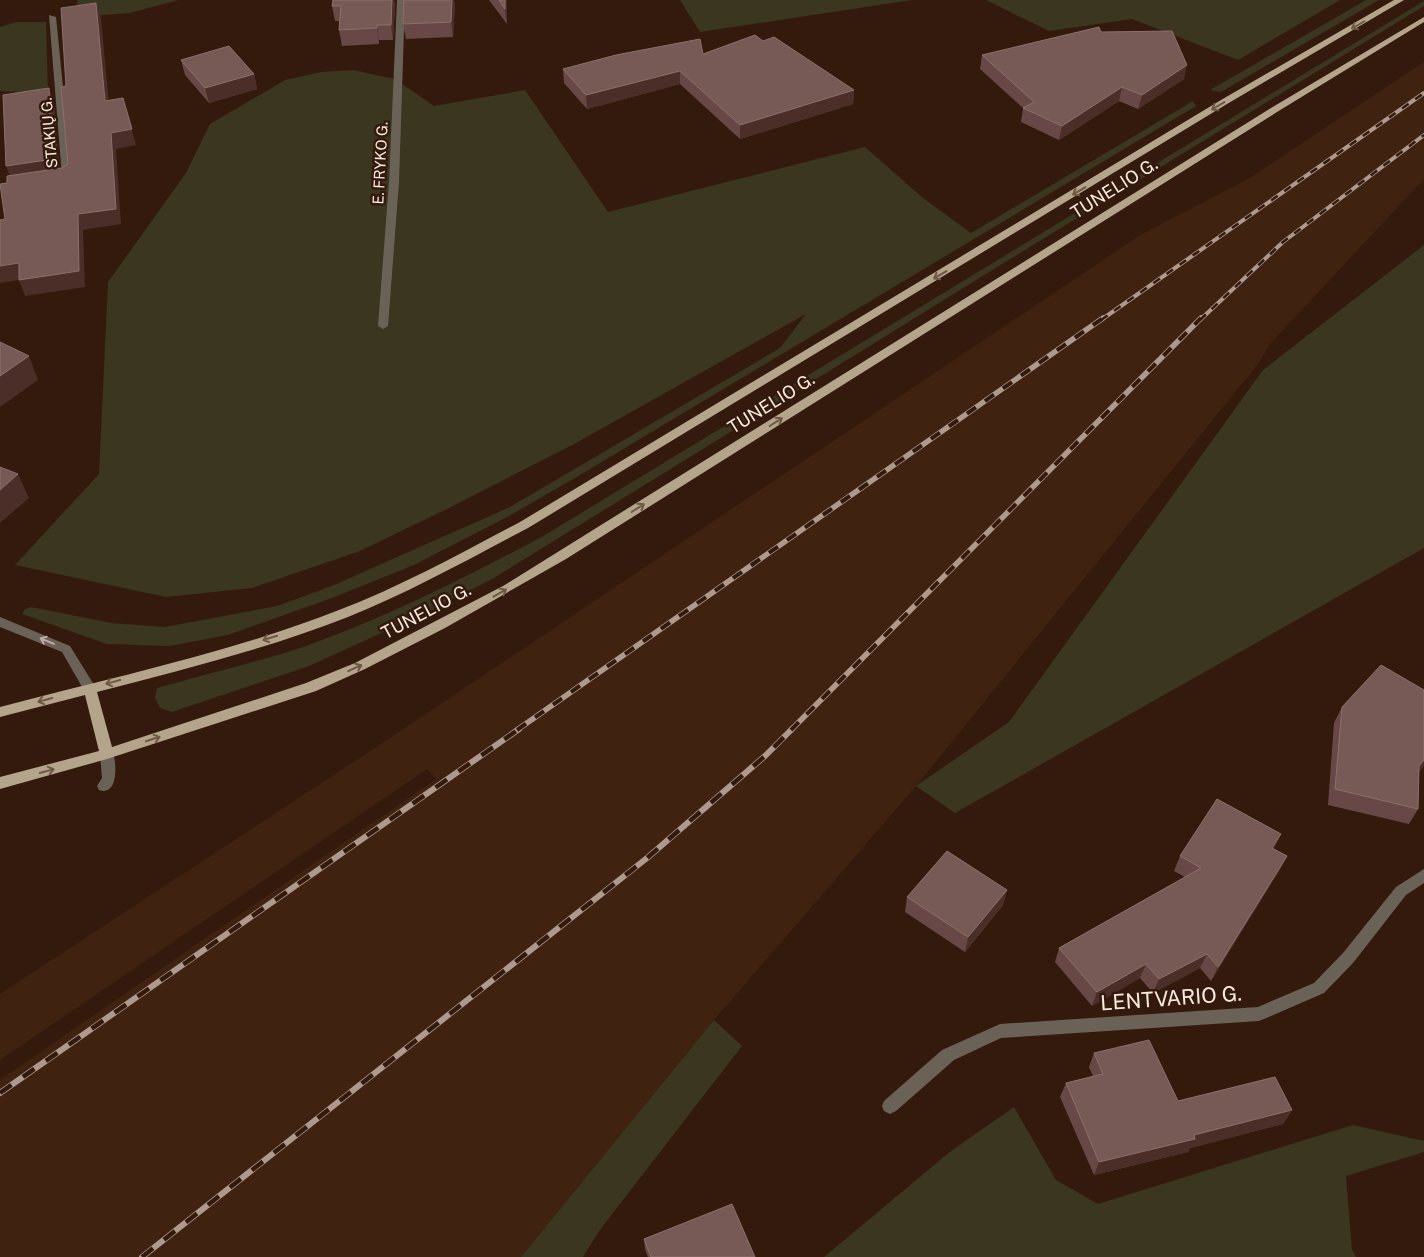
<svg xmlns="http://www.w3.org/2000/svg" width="1424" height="1257" font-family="'Public Sans',sans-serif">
<rect width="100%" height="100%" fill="#331a0d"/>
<!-- built -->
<polygon fill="#402210" points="1424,62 1424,179 1270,344 1258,364 916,786 714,1020 521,1257 0,1257 0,1080 436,779 427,769 0,1060 0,994 390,738 1142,234 1250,178"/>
<!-- green -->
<g fill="#3a361f">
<polygon points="77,0 178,0 130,13 79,17"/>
<polygon points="680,0 912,0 700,32"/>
<polygon points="986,0 1340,0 1238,60 1132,19 1049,31"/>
<polygon points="1366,0 1379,0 1221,92 1210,90"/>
<path d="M1424,1V6L1007,261L494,578L434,609L309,666L172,712L160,708L155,698L157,688C205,674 255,663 303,647C386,618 463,578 540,538Z"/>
<polygon points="16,22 46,22 48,93 0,91 0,27"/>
<polygon points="353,70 395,79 434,106 525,90 608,212 865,147 923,198 971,233 1193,101 1196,106 575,478 509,516 414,565 332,598 228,635 169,646 107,644 22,614 25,609 31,607 111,623 165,627 277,606 334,585 510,507 780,348 806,314 576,443 449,508 360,551 252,588 166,597 15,565 99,474 108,282 186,173 210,124 285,80 321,72"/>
<polygon points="1424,245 1424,548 955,813 916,786 1009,722 1263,370"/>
<polygon points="714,1020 742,1046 599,1231 583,1257 521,1257"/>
<polygon points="1014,1107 1056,1180 1098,1204 1353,1125 1424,1141 1424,1152 1346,1176 1352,1250 1356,1257 824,1257 951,1151"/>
</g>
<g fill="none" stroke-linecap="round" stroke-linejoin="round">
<!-- service -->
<path fill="#6b6257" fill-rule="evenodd" d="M107,749L112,750C117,761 119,797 99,790L97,786L102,778L100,754L102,750Z"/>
<!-- minor -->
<g fill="#6b6257" fill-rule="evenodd">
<polygon points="397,0 405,0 399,182 388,326 383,329 378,326 389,182"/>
<polygon points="49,15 56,17 72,178 64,182 59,179 62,177"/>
<polygon points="1424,869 1424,883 1406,895 1353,963 1324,993 1264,1019 1259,1021 1001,1038 954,1060 896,1111 890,1114 884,1111 882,1106 884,1101 942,1050 1000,1024 1258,1007 1314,983 1343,953 1396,887"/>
</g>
<!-- tertiary -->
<polygon fill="#6b6257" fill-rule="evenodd" points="0,617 70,646 96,688 95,692 85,692 62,652 0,627"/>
<!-- primary -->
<path fill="#b5a48c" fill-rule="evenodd" d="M1394,0H1404L1227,104L528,528C469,559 410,592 348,617C267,649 181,670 97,692L112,747L306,683L355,663L503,586L1271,108L1424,17V22L1277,112L566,559L445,628L365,669L316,691L107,759L0,789V777L99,751L85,695L0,717V707C113,677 230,653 339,610C402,586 461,553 520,522L1221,100Z"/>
<defs>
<g id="rail-far2">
<polyline points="1101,320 1424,93"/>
<polyline points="1200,320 1283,242 1424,135"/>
</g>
<g id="rail-far1">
<polyline points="517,730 1103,318"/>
<polyline points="791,730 1201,318"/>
</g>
<g id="rail">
<polyline points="0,1093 519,729"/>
<polyline points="142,1257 647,858 765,756 792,729"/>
</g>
</defs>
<!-- rail-far2 casing -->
<use href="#rail-far2" stroke="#ae998f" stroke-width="4"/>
<!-- rail-far1 casing -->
<use href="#rail-far1" stroke="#ae998f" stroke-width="5.5"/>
<!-- rail casing -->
<use href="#rail" stroke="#ae998f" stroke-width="6"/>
<!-- rail-far2 -->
<use href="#rail-far2" stroke="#331a0d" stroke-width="2.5" stroke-dasharray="8" stroke-linecap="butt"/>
<!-- rail-far1 -->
<use href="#rail-far1" stroke="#331a0d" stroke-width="4" stroke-dasharray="11" stroke-linecap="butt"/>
<!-- rail -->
<use href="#rail" stroke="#331a0d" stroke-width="4.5" stroke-dasharray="14" stroke-linecap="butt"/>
</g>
<!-- wall -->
<g fill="#674846">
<polygon points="333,0 394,0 395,7 393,40 379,40 379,44 342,46 339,30 340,21 335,21 332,6"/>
<polygon points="489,0 507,0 507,24"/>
<polygon points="455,4 453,37 406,39 403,24"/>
<polygon points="1101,32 1184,79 1138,109 1119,101 1059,140 1021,122 1023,108 980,69 982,55"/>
<polygon points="763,41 854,90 853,104 740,139 680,84 587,109 564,83 563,69 703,54"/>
<polygon points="181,60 254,74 257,89 209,103 185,75"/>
<polygon points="1342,707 1419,772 1418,809 1409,824 1328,805 1334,723"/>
<polygon points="1274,849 1287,856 1279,871 1211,981 1200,968 1153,993 1140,978 1092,1006 1055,962 1059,948 1185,877 1174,871 1180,856"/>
<polygon points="1007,890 1003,905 965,952 905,912 907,897"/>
<polygon points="1094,1053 1178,1101 1292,1110 1283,1124 1190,1148 1188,1152 1094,1175 1060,1097 1066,1083 1093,1076 1089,1067"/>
<polygon points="644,1239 755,1257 648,1257 645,1249"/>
</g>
<!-- shaded-wall -->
<g fill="#4c2e28">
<polygon points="392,0 394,0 395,7 393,40 391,25"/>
<polygon points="452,0 454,0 455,4 453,37 451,22"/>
<polygon points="505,0 507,0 507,24 505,9"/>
<polygon points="96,3 101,18 110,116 105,101"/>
<polygon points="377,25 379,40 379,44 377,28"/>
<polygon points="1187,65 1184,79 1138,109 1142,95"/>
<polygon points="680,71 680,84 587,109 586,95"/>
<polygon points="254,74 257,89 209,103 205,88"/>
<polygon points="1122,87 1119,101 1059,140 1062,126"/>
<polygon points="49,88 54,104 60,174 12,182 6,166"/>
<polygon points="854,90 853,104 740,139 740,125"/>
<polygon points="123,98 136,145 116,149 121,224 83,230 85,287 25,296 19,280 78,214"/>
<polygon points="19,263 25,279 0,283 0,266"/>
<polygon points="29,356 38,380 0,407 0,376"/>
<polygon points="18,474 29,498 0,523 0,490"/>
<polygon points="1424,760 1424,766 1410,782 1419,766"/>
<polygon points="1281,834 1274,849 1272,848"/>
<polygon points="1287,856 1279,871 1211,981 1218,967"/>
<polygon points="1007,890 1003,905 965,952 968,937"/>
<polygon points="1207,954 1200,968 1153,993 1159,979"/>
<polygon points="1146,964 1140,978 1092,1006 1097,992"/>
<polygon points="1292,1110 1283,1124 1190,1148 1188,1152 1094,1175 1099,1162 1194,1135"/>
</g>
<!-- building -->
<g fill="#775a56" stroke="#8c706c">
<polygon points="333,0 392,0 391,25 377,25 377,28 339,30 341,6 332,6"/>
<polygon points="404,0 452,0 451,22 403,24"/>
<polygon points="499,0 505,0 505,9"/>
<polygon points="96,3 105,101 123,98 132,129 111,133 116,209 78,214 79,271 19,280 19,263 0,266 0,220 5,219 0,184 7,183 7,176 62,168 68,164 61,87 66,86 61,8"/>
<polygon points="1099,27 1101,32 1172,31 1187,65 1142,95 1122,87 1062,126 1023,108 1034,102 982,55"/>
<polygon points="755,35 763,41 774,37 854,90 740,125 680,71 586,95 563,69 616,55 700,39 703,54"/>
<polygon points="229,46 254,74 205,88 181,60"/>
<polygon points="49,88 54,159 6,166 3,95"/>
<polygon points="0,342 29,356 0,376"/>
<polygon points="0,467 18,474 0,490"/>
<polygon points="1381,665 1424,690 1424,760 1419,766 1418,809 1335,789 1342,707"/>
<polygon points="1217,799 1281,834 1272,848 1287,856 1218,967 1207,954 1159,979 1146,964 1097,992 1059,948 1201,868 1180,856"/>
<polygon points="947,851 1007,890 968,937 907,897"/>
<polygon points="1149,1040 1178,1101 1275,1077 1292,1110 1194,1135 1195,1139 1099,1162 1066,1083 1103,1074 1094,1053"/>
<polygon points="732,1204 755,1257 651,1257 644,1239"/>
</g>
<!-- one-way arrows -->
<defs><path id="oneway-shaft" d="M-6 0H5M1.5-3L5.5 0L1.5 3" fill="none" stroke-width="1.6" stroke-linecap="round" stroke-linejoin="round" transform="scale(1.25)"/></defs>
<g stroke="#6e5846">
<use href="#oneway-shaft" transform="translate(1358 25) rotate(150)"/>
<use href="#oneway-shaft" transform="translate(1218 106) rotate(149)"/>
<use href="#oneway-shaft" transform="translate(1079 191) rotate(149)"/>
<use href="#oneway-shaft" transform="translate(940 275) rotate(149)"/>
<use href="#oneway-shaft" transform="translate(776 422) rotate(-32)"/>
<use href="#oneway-shaft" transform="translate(638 508) rotate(-32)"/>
<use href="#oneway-shaft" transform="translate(500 593) rotate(-29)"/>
<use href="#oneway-shaft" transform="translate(270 638) rotate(163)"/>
<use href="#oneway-shaft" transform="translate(355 668) rotate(-24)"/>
<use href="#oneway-shaft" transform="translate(113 682) rotate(165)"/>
<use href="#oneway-shaft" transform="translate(45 700) rotate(165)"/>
<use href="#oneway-shaft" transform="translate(153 739) rotate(-18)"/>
<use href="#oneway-shaft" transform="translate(47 771) rotate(-15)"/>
</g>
<use stroke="#baada3" href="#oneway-shaft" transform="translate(47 641) rotate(-157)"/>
<g text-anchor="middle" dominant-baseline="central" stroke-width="5" stroke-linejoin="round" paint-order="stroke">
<!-- far-street labels -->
<g font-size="15" fill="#fbeae1" stroke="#331a0d">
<text transform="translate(49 133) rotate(-95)">STAKIŲ G.</text>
<text transform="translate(380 163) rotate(-87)">E. FRYKO G.</text>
</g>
<!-- street labels -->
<g font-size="18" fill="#fbeae1" stroke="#331a0d">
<text transform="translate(1114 188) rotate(-32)">TUNELIO G.</text>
<text transform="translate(771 403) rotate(-32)">TUNELIO G.</text>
<text transform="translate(426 611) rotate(-28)">TUNELIO G.</text>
</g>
<!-- near-street labels -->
<g font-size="21" fill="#fbeae1" stroke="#331a0d">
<text transform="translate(1171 998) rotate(-4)">LENTVARIO G.</text>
</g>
</g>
</svg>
